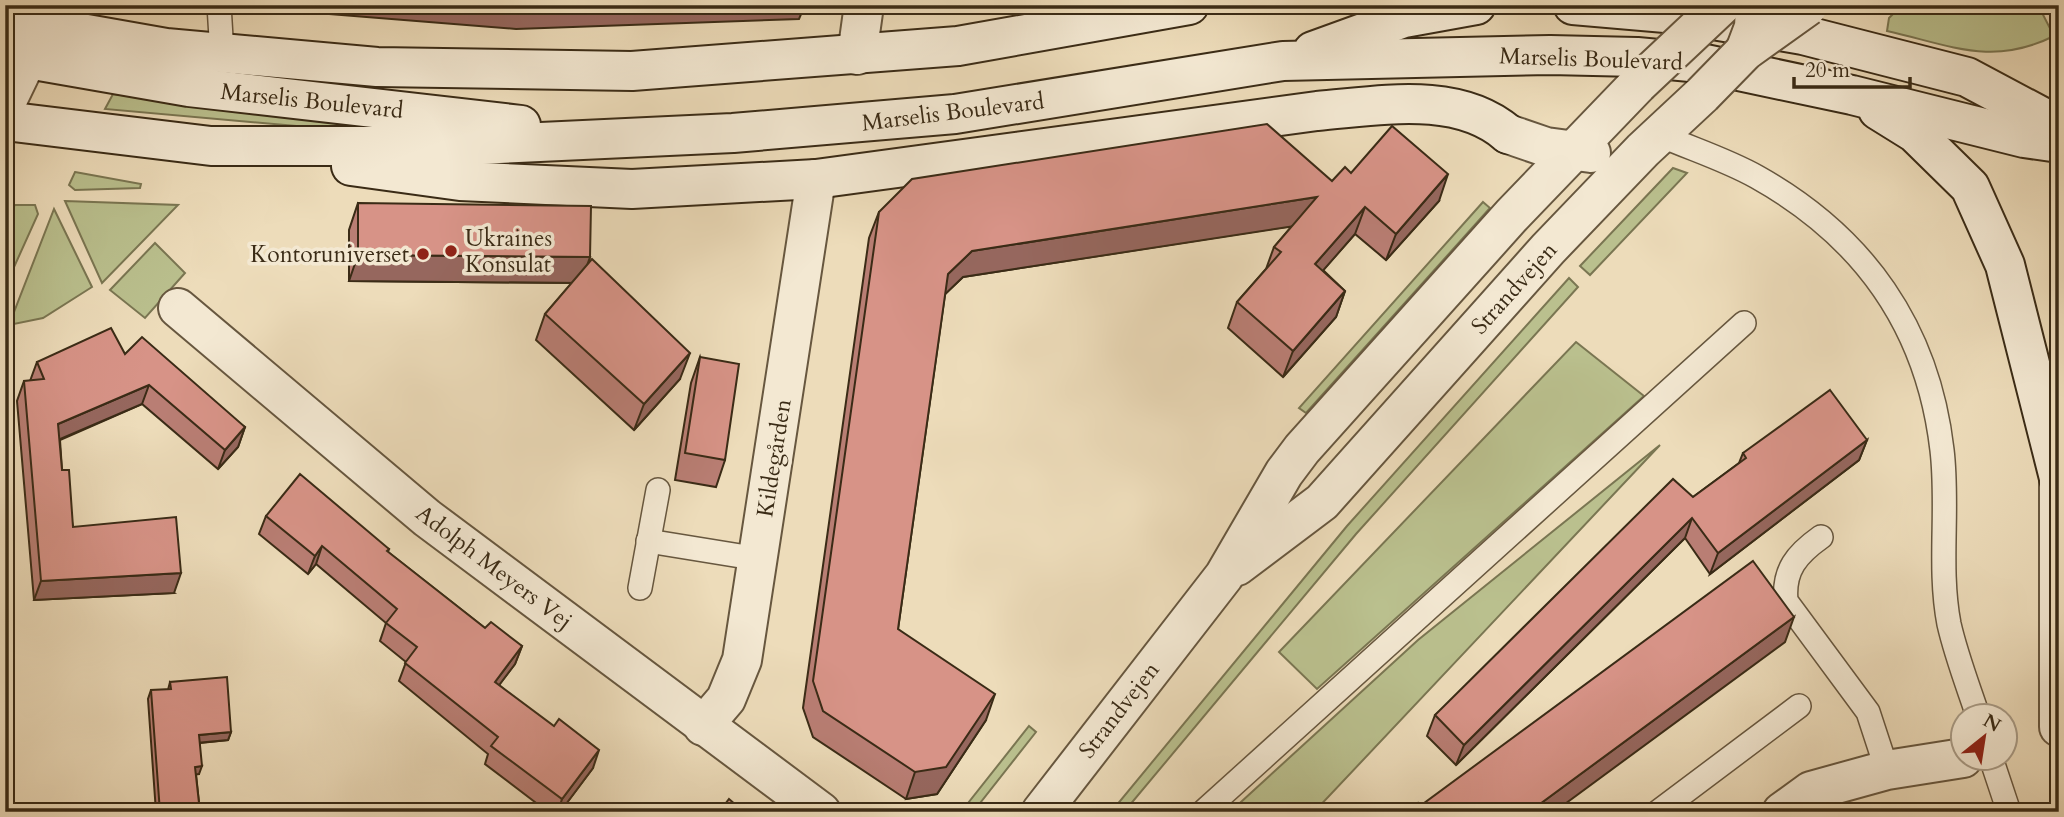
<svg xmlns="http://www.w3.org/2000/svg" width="2064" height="817" font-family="Cardo,serif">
<rect width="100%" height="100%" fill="#eddcba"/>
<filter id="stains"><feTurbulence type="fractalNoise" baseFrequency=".00286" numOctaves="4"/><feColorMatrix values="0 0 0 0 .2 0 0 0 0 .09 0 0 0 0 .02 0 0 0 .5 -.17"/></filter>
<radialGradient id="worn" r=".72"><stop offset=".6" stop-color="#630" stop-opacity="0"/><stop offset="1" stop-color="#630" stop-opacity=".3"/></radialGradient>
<!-- green -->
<g fill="#bac08e" stroke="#7a7652" stroke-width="2">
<path d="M1902,5H2038L2054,36C1992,67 1950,45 1887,31L1889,18Z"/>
<polygon points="113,94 354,124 353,131 105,109"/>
<polygon points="1673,168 1687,173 1590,275 1580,266"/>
<polygon points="75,172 141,184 140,188 75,190 69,185"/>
<polygon points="65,201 178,205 102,283"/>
<polygon points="1483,202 1490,208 1306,413 1299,408"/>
<path d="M15,205H35L38,214L5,287C5,263 0,225 15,205Z"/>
<polygon points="54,209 92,287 43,318 9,325"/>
<polygon points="155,243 185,273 145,318 110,290"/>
<polygon points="1569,278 1578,287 1356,534 1124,812 1111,812 1347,526"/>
<polygon points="1576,342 1644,396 1317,689 1279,652"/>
<polygon points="1660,445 1314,812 1230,812 1418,640"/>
<polygon points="1029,726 1036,732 973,812 961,812"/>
</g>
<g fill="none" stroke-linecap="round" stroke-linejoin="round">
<defs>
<g id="service">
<polyline points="219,5 222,54"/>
<path d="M1660,135C1692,149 1727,160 1757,177C1864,237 1928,328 1942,450C1949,508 1938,567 1949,624C1956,655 1968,686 1978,716"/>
<path d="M1821,537C1797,554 1783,570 1786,601L1868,712L1887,770"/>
<polyline points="648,541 759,559"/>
<polyline points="640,588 658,490"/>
<polyline points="1991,758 2009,812"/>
<polyline points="1203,812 1744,323"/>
<polyline points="1658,812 1799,706"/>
</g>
<g id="minor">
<polyline points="857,55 864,5"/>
<polyline points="178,308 427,518 821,812"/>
<polyline points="703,726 726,699 742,660 816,179"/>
<polyline points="1782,812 1811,791 1887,770 1963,758"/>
</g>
<g id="tertiary">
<polyline points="5,105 53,5"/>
<polyline points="1508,134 1546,147 1591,153"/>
<polyline points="2059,477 2059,727"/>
<polyline points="1237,566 1322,502 1548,249 1643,150 1702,95"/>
<polyline points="1041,812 1224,576 1284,473 1302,449 1512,215 1638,84"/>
</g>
<g id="secondary">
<polyline points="1573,5 1677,14 1803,35 1967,77 2059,126"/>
<polyline points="5,29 41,26 166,48 377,67 632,71 958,46 1189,5"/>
<polyline points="1313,51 1404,18 1476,5"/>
<polyline points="5,55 189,87 521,125"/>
<polyline points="1878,110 1915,133 1970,187 2005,265 2059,478"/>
<polyline points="5,121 211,146 457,146 733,133 955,114 1283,61 1550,55 1637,57 1701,63 1852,95 2024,138 2059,143"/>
<path d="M351,166L460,181L632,189L816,179L1317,111C1379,106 1457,90 1508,134"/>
</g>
</defs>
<!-- service casing -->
<use href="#service" stroke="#67573f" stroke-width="26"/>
<!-- minor casing -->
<use href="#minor" stroke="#67573f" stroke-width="42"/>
<!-- tertiary casing -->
<use href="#tertiary" stroke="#67573f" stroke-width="42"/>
<!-- secondary casing -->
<use href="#secondary" stroke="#3a2b16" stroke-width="42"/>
<!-- service -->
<use href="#service" stroke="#f3e8d2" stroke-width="23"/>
<!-- minor -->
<use href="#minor" stroke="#f3e8d2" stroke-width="38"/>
<!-- tertiary -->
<use href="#tertiary" stroke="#f3e8d2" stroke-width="38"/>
<!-- secondary -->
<use href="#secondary" stroke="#f3e8d2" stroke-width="38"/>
<defs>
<g id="tertiary-bridge">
<polyline points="1745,51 1754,27 1755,5"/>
<polyline points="1638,84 1722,5"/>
<polyline points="1702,95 1745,51 1808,6"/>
</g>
</defs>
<!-- tertiary-bridge casing -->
<use href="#tertiary-bridge" stroke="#67573f" stroke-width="42" stroke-linecap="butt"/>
<!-- tertiary-bridge -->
<use href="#tertiary-bridge" stroke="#f3e8d2" stroke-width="38"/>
</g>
<!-- wall -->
<g fill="#b97e74" stroke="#3a2b16" stroke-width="2">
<polygon points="1351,173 1439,201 1386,260 1355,234 1323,270 1345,291 1336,317 1283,377 1228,328 1237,302 1266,269 1274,247 1292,226 963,277 945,294 898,629 986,720 937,794 906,799 813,737 803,708 869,238 879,212 1332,181"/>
<polygon points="358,203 590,257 588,265 680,379 634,430 536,340 545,314 572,283 349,281 349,230"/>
<polygon points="125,354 245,427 238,447 218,469 142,404 60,440 62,470 73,527 174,593 34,600 17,401 24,381 30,381 37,362"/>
<polygon points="700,357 725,460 716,487 675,480 691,383"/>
<polygon points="1867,440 1859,460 1710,574 1685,538 1456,765 1427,736 1435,715 1693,497 1739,463 1743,453"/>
<polygon points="266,516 389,549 388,552 485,628 522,646 515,664 499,685 593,768 560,812 548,812 485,764 488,754 399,681 406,662 380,641 386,623 316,564 308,574 259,534"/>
<polygon points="170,682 231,732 228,740 200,743 199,774 196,774 200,812 156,812 148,699 151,690 168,690"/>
</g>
<!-- shaded-wall -->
<g fill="#96675e" stroke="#3a2b16" stroke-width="2">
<polygon points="243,5 805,5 799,19 516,29 242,7"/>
<polygon points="1448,174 1439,201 1386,260 1396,234"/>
<polygon points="1317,197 1308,224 963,277 938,301 948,274 972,251"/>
<polygon points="1365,207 1355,234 1306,290 1315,264"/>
<polygon points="358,255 590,257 581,283 349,281"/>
<polygon points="1345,291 1336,317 1283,377 1293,351"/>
<polygon points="690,353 680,379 634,430 644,404"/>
<polygon points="149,385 142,404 51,443 58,424"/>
<polygon points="245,427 238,447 218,469 225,450"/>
<polygon points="1867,440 1859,460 1710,574 1718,553"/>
<polygon points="1692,518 1685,538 1456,765 1464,745"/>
<polygon points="322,546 316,564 308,574 315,556"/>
<polygon points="181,573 174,593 34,600 41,581"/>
<polygon points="1794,617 1785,642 1554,812 1529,812"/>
<polygon points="522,646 515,664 488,700 495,682"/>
<polygon points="995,694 986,720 937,794 906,799 915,772"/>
<polygon points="231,732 228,740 196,743 199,735"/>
<polygon points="599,750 593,768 560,812 558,812 562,799"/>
<polygon points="202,766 199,774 192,775 195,767"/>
</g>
<!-- building -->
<g fill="#d79387" stroke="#3a2b16" stroke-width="2">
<polygon points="1267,124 1332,181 1345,167 1351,173 1392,126 1448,174 1396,234 1365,207 1315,264 1345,291 1293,351 1237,302 1281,252 1274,247 1317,197 972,251 948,274 898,629 995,694 946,767 915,772 823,711 813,681 879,212 912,179"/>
<polygon points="358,203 591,206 590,257 358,255"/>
<polygon points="592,259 690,353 644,404 545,314"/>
<polygon points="111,328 125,354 142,337 245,427 225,450 149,385 58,424 62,470 69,470 73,527 176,517 181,573 41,581 24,381 44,379 37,362"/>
<polygon points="700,357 739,364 725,460 685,453"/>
<polygon points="1830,390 1867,440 1718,553 1692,518 1464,745 1435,715 1673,479 1693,497 1746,458 1743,453"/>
<polygon points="300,474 389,549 387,551 485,628 491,622 522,646 495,682 554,726 559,719 599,750 562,799 491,746 498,737 405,663 417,647 386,623 397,609 322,546 315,556 266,516"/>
<polygon points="1753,561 1794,617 1529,812 1406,812 1418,803 1420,806"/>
<polygon points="227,677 231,732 199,735 202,766 195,767 200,812 160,812 151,690 171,689 170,682"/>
<polygon points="729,799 744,812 719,812"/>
</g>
<!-- markers -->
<g fill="#8f2418" stroke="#f3e8d2" stroke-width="2.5">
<circle cx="451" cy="251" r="7"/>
<circle cx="423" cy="254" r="7"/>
</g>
<g text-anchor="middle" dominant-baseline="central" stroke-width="7" stroke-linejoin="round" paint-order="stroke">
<!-- street labels -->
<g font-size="23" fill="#3a2b16" stroke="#f3e8d2">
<text transform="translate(1591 59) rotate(2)">Marselis Boulevard</text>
<text transform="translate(312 101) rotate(6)">Marselis Boulevard</text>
<text transform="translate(953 112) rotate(-7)">Marselis Boulevard</text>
<text transform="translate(1514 288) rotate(-48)">Strandvejen</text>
<text transform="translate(774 458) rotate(-81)">Kildegården</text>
<text transform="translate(494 567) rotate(37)">Adolph Meyers Vej</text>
<text transform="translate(1119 710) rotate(-52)">Strandvejen</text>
</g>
<!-- poi labels -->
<g font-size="23" fill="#3a2b16" stroke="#f3e8d2" text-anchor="start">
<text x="465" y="238">Ukraines<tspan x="465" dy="26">Konsulat</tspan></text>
<text x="409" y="254" text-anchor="end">Kontoruniverset</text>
</g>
</g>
<!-- margin -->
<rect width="2064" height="817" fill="none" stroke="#eddcba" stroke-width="28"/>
<rect x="7" y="7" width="2050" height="803" fill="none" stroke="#3a2b16" stroke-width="3.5"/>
<rect x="14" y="14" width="2036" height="789" fill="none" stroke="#3a2b16" stroke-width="2"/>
<!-- north arrow -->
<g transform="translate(1984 737) rotate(30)"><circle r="33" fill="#f3e8d2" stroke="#a99c87" stroke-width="2"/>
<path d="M0-5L12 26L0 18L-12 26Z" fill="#8f2418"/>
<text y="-10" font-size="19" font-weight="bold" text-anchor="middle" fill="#3a2b16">N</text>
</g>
<!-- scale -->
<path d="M1794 77v10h116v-10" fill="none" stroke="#3a2b16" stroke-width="3.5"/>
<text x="1805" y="77" font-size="21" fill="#3a2b16" stroke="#f3e8d2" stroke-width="5" paint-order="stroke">20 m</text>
<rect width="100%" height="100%" filter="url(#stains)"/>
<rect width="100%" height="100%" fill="url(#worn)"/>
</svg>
